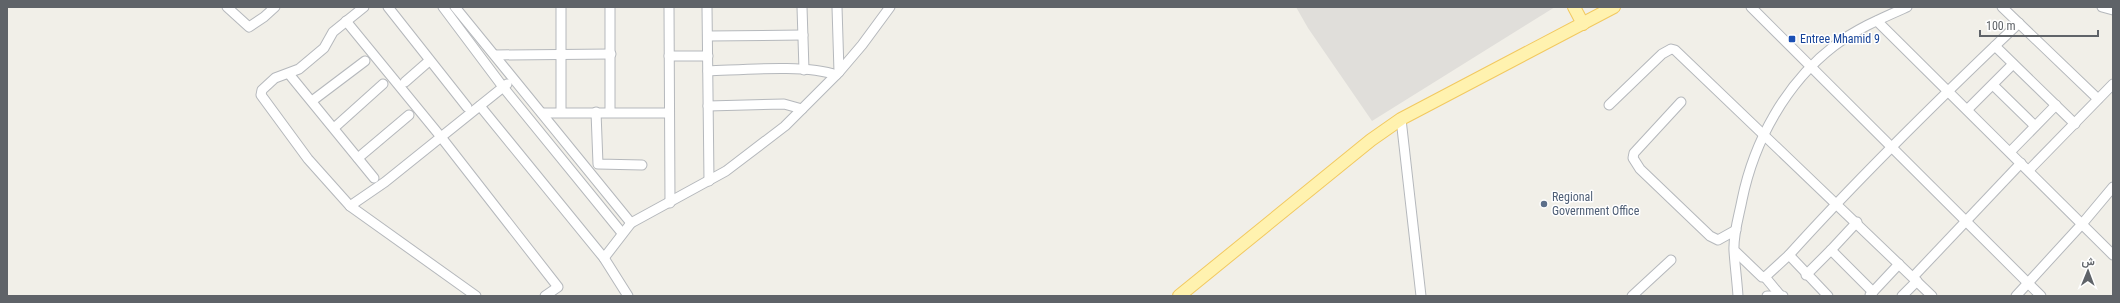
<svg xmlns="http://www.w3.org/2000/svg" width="2120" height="303" font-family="'Roboto Condensed',Vazirmatn,sans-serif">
<rect width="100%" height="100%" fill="#f1efe8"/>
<!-- industrial -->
<polygon fill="#e0deda" points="1296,7 1555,7 1372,121 1308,28"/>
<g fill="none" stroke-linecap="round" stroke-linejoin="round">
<defs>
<g id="minor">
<polyline points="227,7 249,27 264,17 275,7"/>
<polyline points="364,7 333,32 324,48 299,69 275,78 262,90 261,95 308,159 350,206 476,296"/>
<polyline points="388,7 467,107"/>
<polyline points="443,7 503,87 622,233"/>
<polyline points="455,7 631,223"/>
<polyline points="561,7 561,112"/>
<polyline points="610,7 610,112"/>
<polyline points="669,7 670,203"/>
<polyline points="707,7 709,181"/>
<polyline points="802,7 804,70"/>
<polyline points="837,7 839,72"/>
<polyline points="1751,7 2041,296"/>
<polyline points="2002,7 2098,99"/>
<polyline points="2102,7 2113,10"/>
<polyline points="346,21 441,137 558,287 545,296"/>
<polyline points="1877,21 2113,255"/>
<polyline points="708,36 803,35"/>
<polyline points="1995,46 2075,124"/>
<polyline points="495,55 611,54"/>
<polyline points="669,56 708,56"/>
<path d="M708,71C741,70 807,64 836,75"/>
<polyline points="289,74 374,178"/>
<polyline points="405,82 429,61"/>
<polyline points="1993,85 2035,126"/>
<polyline points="312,101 365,61"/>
<polyline points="1681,102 1634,153 1633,158 1640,169 1710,236 1718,240 1736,230"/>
<polyline points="1609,105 1662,54 1671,49 1675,50 1932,296"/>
<polyline points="480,106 604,258 628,296"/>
<polyline points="708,106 784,104 802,109"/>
<polyline points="1968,109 2013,64"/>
<polyline points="596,112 598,164 642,165"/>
<polyline points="542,113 669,113"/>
<polyline points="1401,119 1421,296"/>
<polyline points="334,128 383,84"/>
<polyline points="2010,152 2056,105"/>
<polyline points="358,158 409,115"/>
<polyline points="2029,170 2113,84"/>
<polyline points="350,206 385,182 507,84"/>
<polyline points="1831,250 1857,222"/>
<polyline points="1736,252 1762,277 1765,277 1789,255 1828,296"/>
<path d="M1789,255C1862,174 1940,98 2019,23"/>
<polyline points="604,258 631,223 726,171 785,126 839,72 862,45 890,7"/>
<polyline points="1806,275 1831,250 1873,292"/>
<polyline points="1765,277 1780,295"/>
<polyline points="1913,277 2021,163"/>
<polyline points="1870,295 1899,264"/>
<polyline points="1632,296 1671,260"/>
<path d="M1738,296C1737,281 1735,266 1734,251C1733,234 1739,216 1742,200C1754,141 1786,83 1834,46C1856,29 1882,18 1907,7"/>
<polyline points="1767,296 1783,296"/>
<polyline points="1902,296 1917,281"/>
<polyline points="2016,296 2082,224 2113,187"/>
</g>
<g id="major">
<polyline points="1574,7 1583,24"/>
<polyline points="1179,296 1371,140 1401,119 1614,7"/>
</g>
</defs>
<!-- minor casing -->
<use href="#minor" stroke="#b5b8bc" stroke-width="11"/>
<!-- major casing -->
<use href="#major" stroke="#f2c960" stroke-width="14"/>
<!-- minor -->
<use href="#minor" stroke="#fff" stroke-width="9"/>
<!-- major -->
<use href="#major" stroke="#fff2af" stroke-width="12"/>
</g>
<!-- markers -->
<rect fill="#1a4fb4" stroke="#fff" stroke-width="1.5" x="1788" y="35" width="8" height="8" rx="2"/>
<circle fill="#5c6f8a" stroke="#fff" stroke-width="1.5" cx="1544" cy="204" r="4"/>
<g text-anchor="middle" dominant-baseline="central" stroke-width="3" stroke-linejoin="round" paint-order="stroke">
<!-- transit labels -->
<g font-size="12" fill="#164399" stroke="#fff" text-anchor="start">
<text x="1800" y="39">Entree Mhamid 9</text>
</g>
<!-- service labels -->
<g font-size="12" fill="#4e5e75" stroke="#fff" text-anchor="start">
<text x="1552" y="197">Regional<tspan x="1552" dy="14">Government Office</tspan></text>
</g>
</g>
<!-- border -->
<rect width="2120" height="303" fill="none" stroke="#5f6368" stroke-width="16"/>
<!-- north arrow -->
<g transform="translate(2088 271) rotate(1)" stroke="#ffffff" stroke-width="3" paint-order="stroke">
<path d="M0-3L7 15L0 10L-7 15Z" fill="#5f6368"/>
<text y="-6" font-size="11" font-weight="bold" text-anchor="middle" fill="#5f6368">ش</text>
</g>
<!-- scale -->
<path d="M1980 30v6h118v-6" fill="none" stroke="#5f6368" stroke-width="2"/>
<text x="1986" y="30" font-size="12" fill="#5f6368" stroke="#ffffff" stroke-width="3" paint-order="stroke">100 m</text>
</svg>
